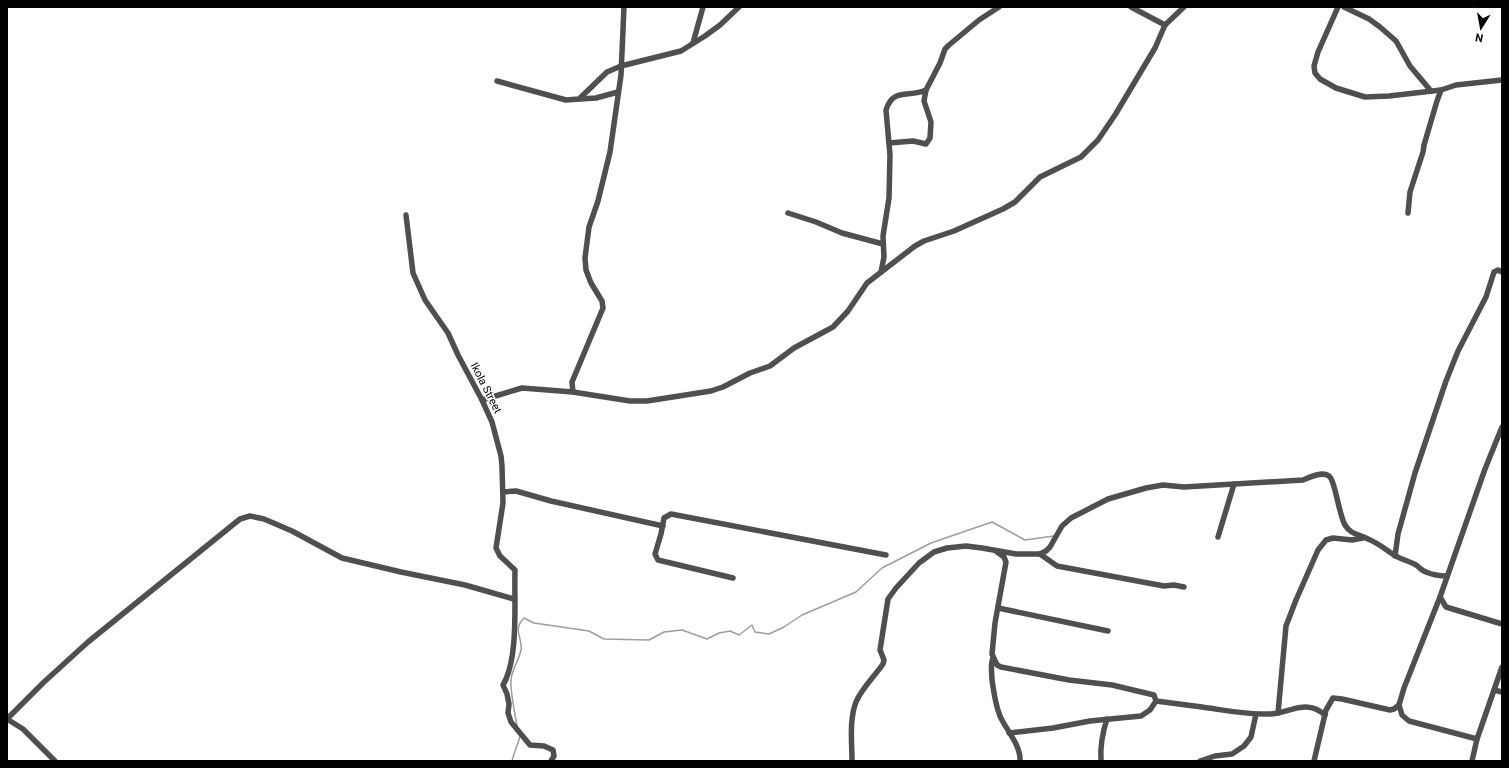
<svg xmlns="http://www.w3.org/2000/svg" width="1509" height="768" font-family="Roboto,sans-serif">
<rect width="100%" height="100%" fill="#fff"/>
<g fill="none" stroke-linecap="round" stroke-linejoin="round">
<!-- stream -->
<g stroke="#9d9d9d" stroke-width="1.5">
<path d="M517,726C515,714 510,691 511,680C512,669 519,660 521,650C523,638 512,630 524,618L534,623L589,631L604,639L649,640L664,632L682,630L707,639L719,633L730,631L739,635L752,625L755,632L769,634L784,627L802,615L856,592L882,568L931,543L992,522L1025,540L1054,536"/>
<path d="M512,761C514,752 518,745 520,736"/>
</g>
<!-- street -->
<g stroke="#4f4f4f" stroke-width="5.5">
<polyline points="1131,7 1165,25"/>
<polyline points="1338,7 1318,52 1314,66 1315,73 1320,79 1336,88 1365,97 1389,96 1441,90 1456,85 1502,80"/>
<polyline points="1344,7 1369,19 1380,27 1396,41 1410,66 1431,91"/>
<polyline points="693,43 703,7"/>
<polyline points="497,81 566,100 579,99 607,72 621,66 681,51 705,36 720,25 739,7"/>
<polyline points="580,99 596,98 618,92"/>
<polyline points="889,143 913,141 926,144 930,138 931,122 924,101 926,90"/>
<polyline points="788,213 816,222 842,233 883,244"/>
<polyline points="1408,213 1410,192 1423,152 1424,145 1437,101 1441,90"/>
<path d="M406,215L413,273L425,300L448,333L458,355L482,400L492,422L501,456L502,466L503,503L496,548L500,556L515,570C514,602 519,658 503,685L507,694L509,704L508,713L511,722L530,745L544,746L553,750L554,756L551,761"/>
<path d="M881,272L884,257L883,236L889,198L890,155L886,110C893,87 909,98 926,90L940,63L945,49L949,45L979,20L999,7"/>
<polyline points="573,392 572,382 603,308 602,301 591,283 586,270 585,258 589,227 598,201 610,152 621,75 624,7"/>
<polyline points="482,400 522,388 573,392 630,401 647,401 711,391 723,387 750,373 770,366 794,348 833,327 848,311 867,283 915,246 924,241 954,231 1003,209 1015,202 1040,177 1081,157 1098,140 1115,115 1155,48 1165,25 1184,7"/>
<polyline points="503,492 516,491 551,501 663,526"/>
<polyline points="1218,537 1234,484"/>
<path d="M997,552L1004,557L1006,562L995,623L992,654L997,665L1001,667L1069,680L1112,685L1154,695L1156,701C1171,703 1187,705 1202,707C1224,710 1247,715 1270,714C1290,713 1306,698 1325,715"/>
<polyline points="1040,554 1057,566 1164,586 1174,585 1184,587"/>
<polyline points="1395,556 1398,534 1415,473 1446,381 1458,351 1486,297 1494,272 1498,270 1502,272"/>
<polyline points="733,578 658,560 655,554 661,534 664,518 671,514 886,555"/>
<polyline points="1440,597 1446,607 1502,624"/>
<polyline points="998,608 1108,631"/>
<path d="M993,658C990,665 992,672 992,680C994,692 995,704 1000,716C1006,730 1021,745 1020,761"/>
<polyline points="1494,690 1502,692"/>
<polyline points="1278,713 1286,626 1296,600 1318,550 1326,540 1333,538 1352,540 1363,538"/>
<polyline points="7,719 44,682 88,642 240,519 250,516 264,519 292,531 342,558 401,572 465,585 514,599"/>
<polyline points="7,719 23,729 55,761"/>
<polyline points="1009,733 1053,728 1090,721 1141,716 1150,710 1156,701"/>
<polyline points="1477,739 1409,721 1402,715 1399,705 1404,688 1440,597 1485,469 1502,427"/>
<path d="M852,761C852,743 849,720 856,702C862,688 874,677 883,664L884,660L880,650L888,599L896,588L919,563L934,552L947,548L966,546L982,548L1016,554H1040L1046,551L1050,547L1062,526L1071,518L1108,499L1146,488L1163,485L1184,487L1303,480C1310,477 1322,471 1329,476C1335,480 1339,515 1345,525C1351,535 1359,534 1368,539C1378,543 1385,549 1394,555C1400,559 1409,561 1416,565C1419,567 1422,571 1426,572C1433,575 1440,576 1447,576"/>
<path d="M1101,761C1100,746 1102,734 1107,719"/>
<polyline points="1200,761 1215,756 1232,754 1244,746 1251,737 1256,714"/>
<polyline points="1314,761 1326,710 1333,698 1342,699 1390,710 1394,709 1399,705"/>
<polyline points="1472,761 1477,739 1502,667"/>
</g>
</g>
<g text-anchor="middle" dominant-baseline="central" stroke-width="3" stroke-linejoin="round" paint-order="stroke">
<!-- street labels -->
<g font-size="11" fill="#000" stroke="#fff">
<text transform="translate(486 388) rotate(63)">Ikola Street</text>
</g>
</g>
<!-- border -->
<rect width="1509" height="768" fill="none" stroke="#000000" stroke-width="16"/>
<!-- north arrow -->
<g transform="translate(1481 28) rotate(191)" stroke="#ffffff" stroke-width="3" paint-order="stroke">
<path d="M0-3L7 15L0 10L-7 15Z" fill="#000000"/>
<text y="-6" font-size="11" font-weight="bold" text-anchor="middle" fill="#000000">N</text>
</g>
</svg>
